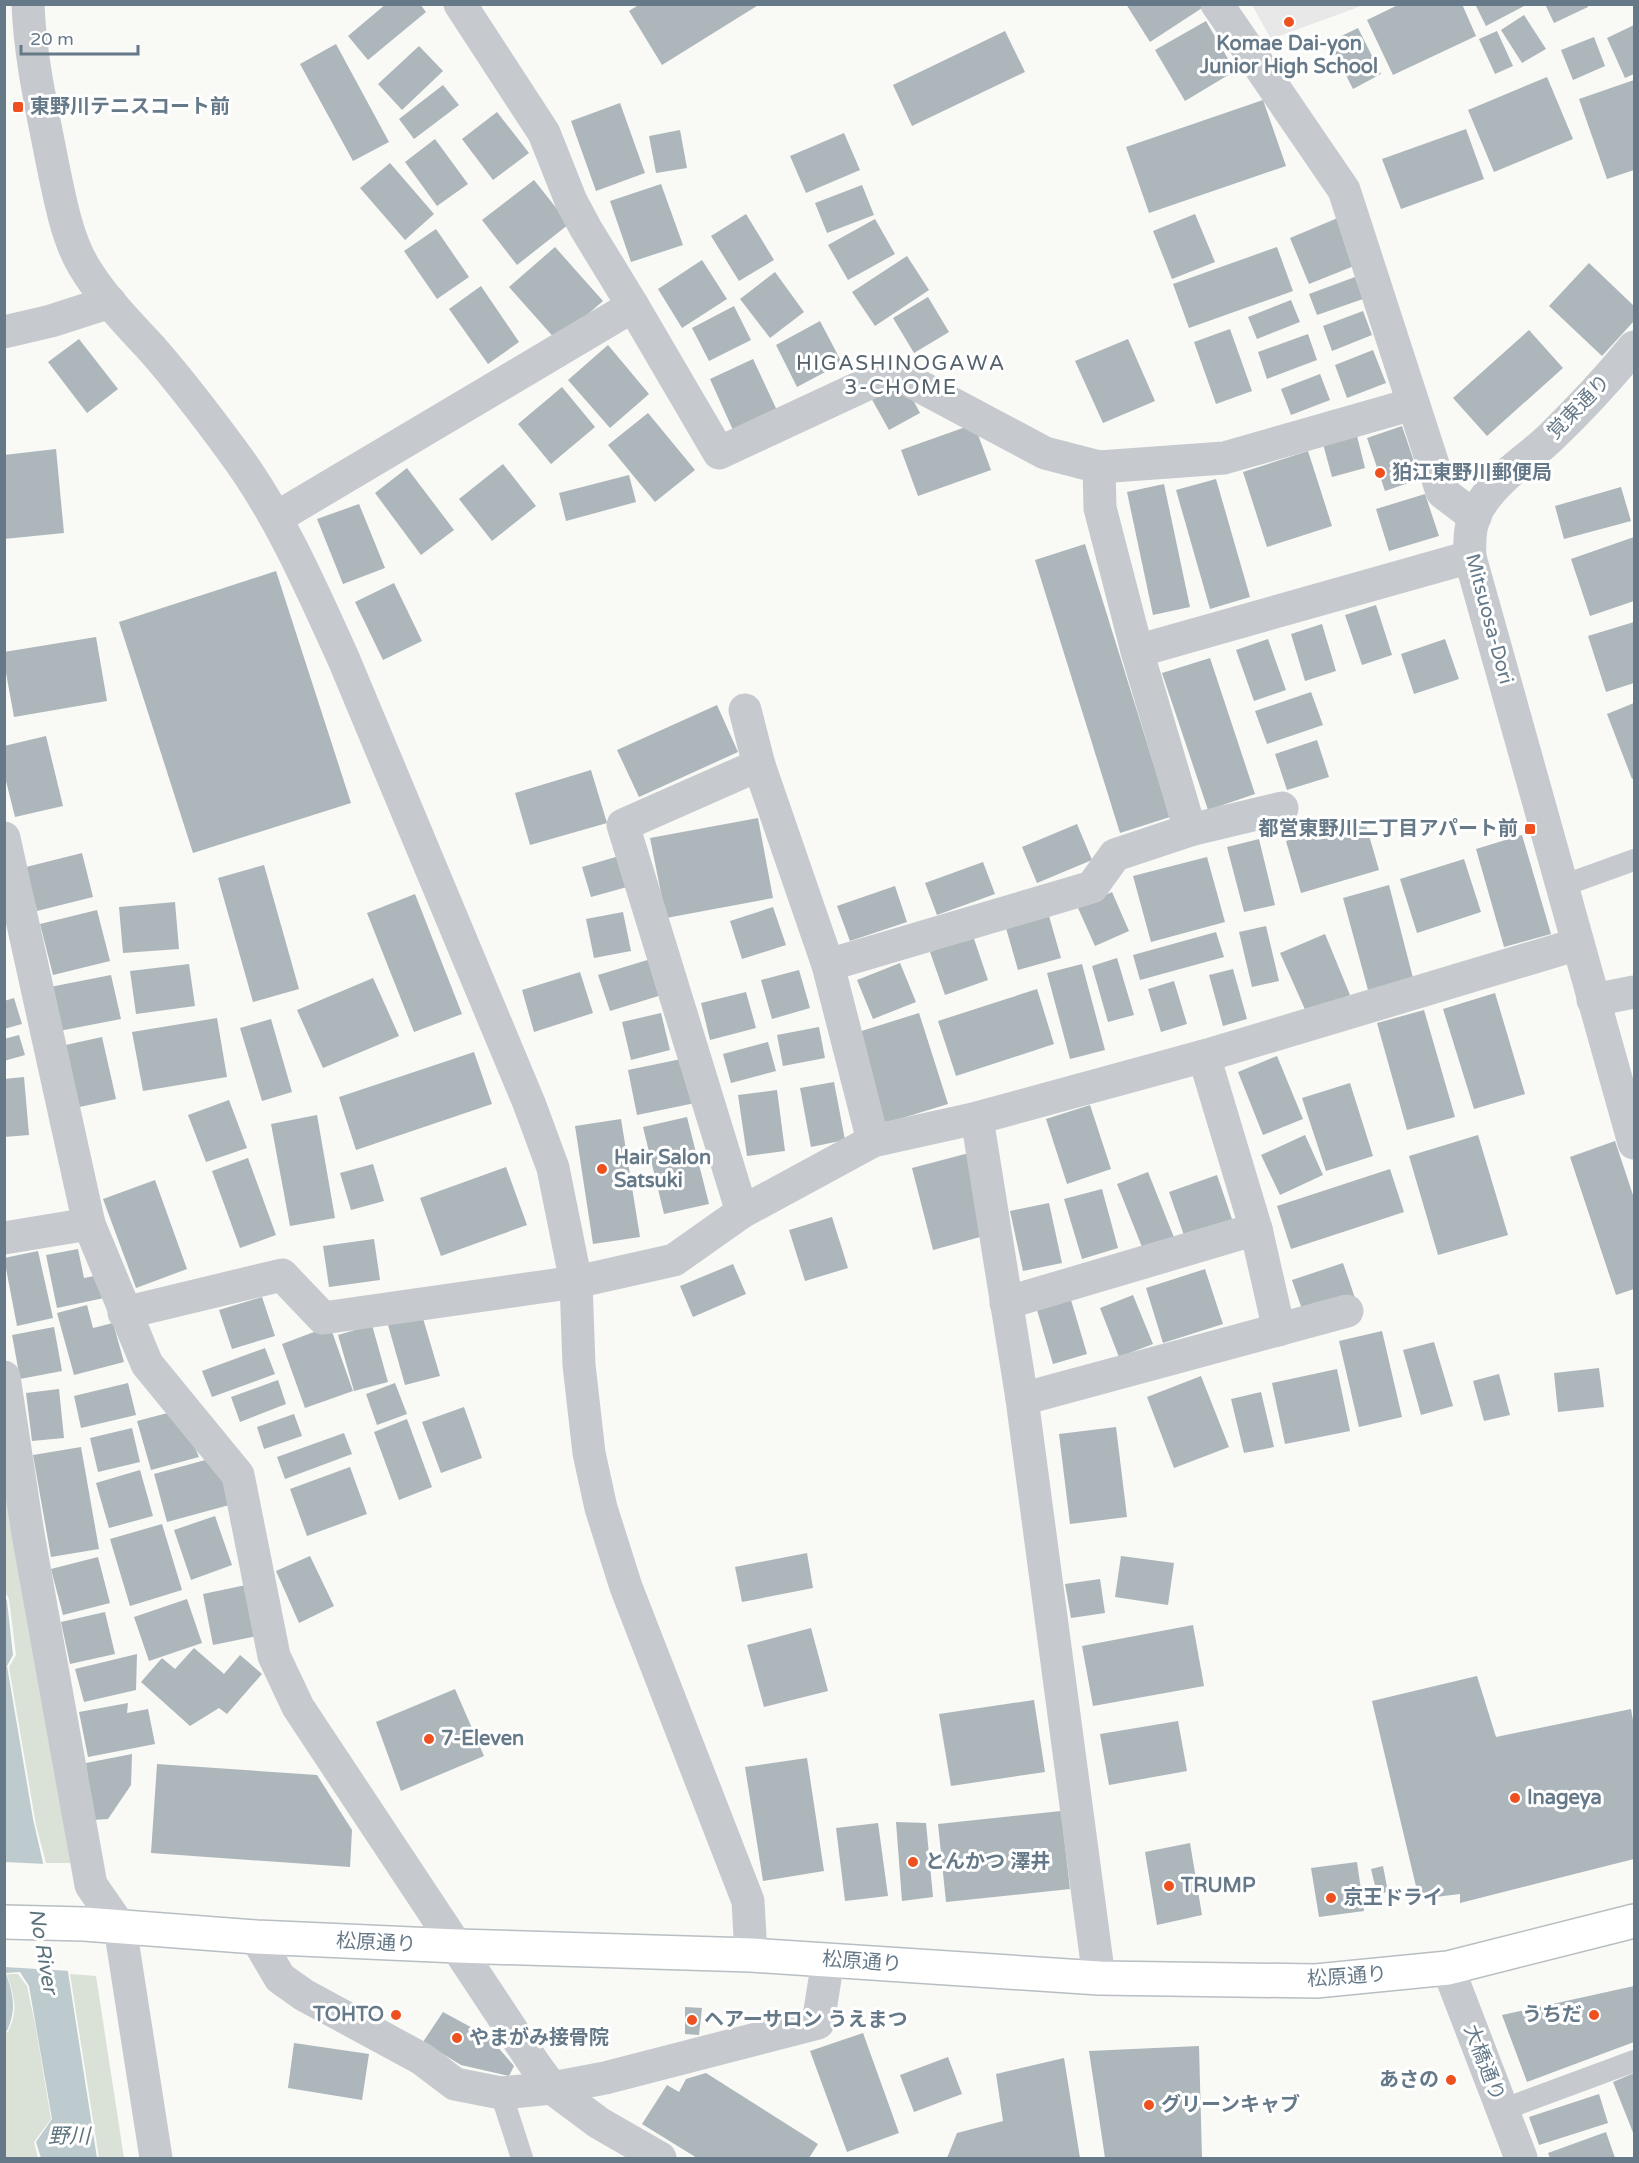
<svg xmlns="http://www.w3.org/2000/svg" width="1639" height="2163" font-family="'Varela Round','Noto Sans JP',sans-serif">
<rect width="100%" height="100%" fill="#f9f9f6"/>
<!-- built -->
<polygon fill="#e7e8e7" points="1252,5 1364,5 1271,39"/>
<!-- green -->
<g fill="#dae1d7">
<polygon points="4,1416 74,1863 46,1863 36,1825 9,1667 16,1655 9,1599 4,1590"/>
<path d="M7,1974H18L27,1986L36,2029L51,2119L34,2142L38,2158H5V2031L8,2032C19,2009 14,1997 7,1974Z"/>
<polygon points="70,1974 96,1976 124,2158 99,2158"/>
</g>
<!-- water -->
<path fill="#bdcace" d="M4,1595L7,1601L13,1655L7,1666L33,1819L68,1972L97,2158H41L36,2142L52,2119L29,1986L20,1972L6,1973C13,1994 17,2009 7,2031L5,2030Z"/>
<!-- pier -->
<polygon fill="#f9f9f6" points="5,1862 46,1864 71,1971 4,1967"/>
<!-- building -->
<g fill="#adb6bb">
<polygon points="386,4 420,4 426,12 368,60 348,36"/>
<polygon points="640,4 760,4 662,65 629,11"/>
<polygon points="1126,4 1200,4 1202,8 1150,42"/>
<polygon points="1400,4 1462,4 1476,36 1393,75 1367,20"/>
<polygon points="1475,4 1528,4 1486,26"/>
<polygon points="1545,4 1587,4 1588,7 1554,23"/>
<polygon points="1524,15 1546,49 1522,63 1501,30"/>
<polygon points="1206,21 1235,71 1185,101 1155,50"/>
<polygon points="1634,25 1634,74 1625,78 1607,38"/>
<polygon points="1358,28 1381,74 1353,89 1329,42"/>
<polygon points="1005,31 1025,72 912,126 893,85"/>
<polygon points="1497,31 1513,66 1495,74 1479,39"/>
<polygon points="1594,37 1605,66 1573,80 1561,50"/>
<polygon points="336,44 389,142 353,161 300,64"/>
<polygon points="419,46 443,71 402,110 378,84"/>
<polygon points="1547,77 1573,139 1494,172 1468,110"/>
<polygon points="1634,80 1634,170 1607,179 1579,99"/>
<polygon points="443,85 459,105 414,139 399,119"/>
<polygon points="1263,100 1286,166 1149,213 1126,147"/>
<polygon points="620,103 645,173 596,191 571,121"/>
<polygon points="497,112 529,153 493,180 462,139"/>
<polygon points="1466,129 1484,179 1401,209 1382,159"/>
<polygon points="680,130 687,168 656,173 649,136"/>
<polygon points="844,133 860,170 806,193 790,156"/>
<polygon points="435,139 468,184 437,206 405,162"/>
<polygon points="390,163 434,214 405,240 360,188"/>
<polygon points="534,180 569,224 517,265 482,220"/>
<polygon points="661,184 683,245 631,262 610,201"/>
<polygon points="862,185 874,215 827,233 815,203"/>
<polygon points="746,214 774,260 739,281 711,236"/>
<polygon points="1195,214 1215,262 1172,279 1153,231"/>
<polygon points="1340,217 1359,264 1309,284 1290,238"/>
<polygon points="875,219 895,254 848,280 828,245"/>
<polygon points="436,229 469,277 437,299 404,251"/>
<polygon points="555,247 603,301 557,341 509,287"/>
<polygon points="1277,247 1293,291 1189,328 1173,284"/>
<polygon points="907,256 929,290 875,326 852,292"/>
<polygon points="702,260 727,299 682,328 658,289"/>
<polygon points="1589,263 1634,306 1634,321 1602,356 1549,306"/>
<polygon points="775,272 804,312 770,338 740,299"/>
<polygon points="1355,277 1363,299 1317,315 1309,294"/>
<polygon points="481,286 519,342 488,364 449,309"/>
<polygon points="928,297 949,332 914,353 893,318"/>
<polygon points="1291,300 1300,322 1257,339 1248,317"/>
<polygon points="734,306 751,340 709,361 692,328"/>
<polygon points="1363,311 1372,335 1332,351 1323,326"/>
<polygon points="820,321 842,363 797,387 776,345"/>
<polygon points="1230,329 1252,391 1216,404 1194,342"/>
<polygon points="1529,330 1563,368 1487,436 1453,398"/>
<polygon points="1308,334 1317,360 1267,379 1258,352"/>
<polygon points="79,339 118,389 87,413 48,362"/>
<polygon points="1128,339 1155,401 1103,423 1075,361"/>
<polygon points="608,345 649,394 610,428 568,380"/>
<polygon points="1373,350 1386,383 1347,398 1335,365"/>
<polygon points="753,359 781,419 737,439 710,379"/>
<polygon points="1320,374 1330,400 1291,415 1281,389"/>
<polygon points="902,379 920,413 889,430 870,396"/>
<polygon points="562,387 595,427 551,464 518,424"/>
<polygon points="648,413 695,470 655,502 608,445"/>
<polygon points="974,424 991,470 918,496 901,450"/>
<polygon points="1402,426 1420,479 1385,491 1367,438"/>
<polygon points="1357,436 1365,468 1332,477 1323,444"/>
<polygon points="56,449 64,533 4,539 4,455"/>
<polygon points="1308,451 1332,526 1267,547 1243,472"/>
<polygon points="503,464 536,506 492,541 459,499"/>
<polygon points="407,468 454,530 421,555 375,493"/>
<polygon points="629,475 636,502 566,521 559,493"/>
<polygon points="1216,479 1250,597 1210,609 1176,490"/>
<polygon points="1164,484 1190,607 1153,615 1127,492"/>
<polygon points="1621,487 1631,521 1564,539 1555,506"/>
<polygon points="1425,494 1439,536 1389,551 1376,509"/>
<polygon points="359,504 385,568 343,584 317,519"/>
<polygon points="1634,537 1634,601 1590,616 1571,559"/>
<polygon points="1085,544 1170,817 1120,833 1035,560"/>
<polygon points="276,571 351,803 193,853 119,622"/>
<polygon points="394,583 422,641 383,660 355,602"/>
<polygon points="1376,605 1392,655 1362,665 1345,615"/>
<polygon points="1634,622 1634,683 1606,692 1588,636"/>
<polygon points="1322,624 1336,671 1305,681 1291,634"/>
<polygon points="96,637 107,701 14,717 4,662 4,652"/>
<polygon points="1268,639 1286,690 1254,701 1236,650"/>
<polygon points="1445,639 1459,679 1414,694 1401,654"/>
<polygon points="1210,658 1255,794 1208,810 1162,673"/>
<polygon points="1311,692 1323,725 1267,744 1255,711"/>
<polygon points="1634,703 1634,778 1632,779 1607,714"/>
<polygon points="717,705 738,752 639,797 617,750"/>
<polygon points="46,736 63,806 15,817 4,773 4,746"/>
<polygon points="1317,740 1329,777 1287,790 1275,754"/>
<polygon points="591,770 607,823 530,845 515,793"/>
<polygon points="758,818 773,898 666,918 650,838"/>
<polygon points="1364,818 1379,870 1301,893 1286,841"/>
<polygon points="1077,824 1092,860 1037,883 1022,847"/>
<polygon points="1522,835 1551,934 1504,947 1476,849"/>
<polygon points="1259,839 1275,905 1244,912 1227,847"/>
<polygon points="82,853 93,897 37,911 26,867"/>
<polygon points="619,856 627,887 591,897 582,867"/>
<polygon points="1207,857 1225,922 1151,942 1133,876"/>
<polygon points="1464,859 1481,912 1417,933 1400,879"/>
<polygon points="983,862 995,894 937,915 925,883"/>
<polygon points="264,865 299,989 253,1002 218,878"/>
<polygon points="1389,885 1413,978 1368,990 1343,898"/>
<polygon points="895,886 907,922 850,941 837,906"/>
<polygon points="1112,892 1129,931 1095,946 1078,908"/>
<polygon points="415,894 462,1014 414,1032 367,913"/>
<polygon points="175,902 179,949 123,953 119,907"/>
<polygon points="773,907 786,945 742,959 730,921"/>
<polygon points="97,910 110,961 53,975 40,924"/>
<polygon points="623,912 631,951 594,958 586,919"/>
<polygon points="1049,916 1061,958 1018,970 1006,928"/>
<polygon points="1266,926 1279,981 1252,987 1239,932"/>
<polygon points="1216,932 1224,957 1140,980 1133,955"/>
<polygon points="1325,934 1350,995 1307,1014 1280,953"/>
<polygon points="973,936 988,980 945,995 930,952"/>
<polygon points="654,958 665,994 610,1011 598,975"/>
<polygon points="1117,958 1134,1015 1108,1022 1092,966"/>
<polygon points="900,963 916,1002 873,1019 857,980"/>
<polygon points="189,964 195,1006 136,1014 130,971"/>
<polygon points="1082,964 1105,1050 1070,1059 1047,973"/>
<polygon points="1233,969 1247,1019 1223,1026 1209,975"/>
<polygon points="799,970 810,1008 772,1019 761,980"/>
<polygon points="580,972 593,1013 534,1032 522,990"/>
<polygon points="111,975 121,1019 59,1031 50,987"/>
<polygon points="373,978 399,1036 323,1068 297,1010"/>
<polygon points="1174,981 1187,1024 1161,1032 1148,989"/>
<polygon points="1037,989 1054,1044 956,1076 938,1021"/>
<polygon points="746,992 756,1028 710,1040 701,1003"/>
<polygon points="1495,993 1525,1094 1474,1109 1443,1009"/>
<polygon points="14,998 22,1024 4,1029 4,1001"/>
<polygon points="1424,1010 1455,1117 1407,1130 1377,1023"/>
<polygon points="661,1013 670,1050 631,1060 622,1022"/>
<polygon points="919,1013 948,1104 883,1124 855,1033"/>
<polygon points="217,1018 227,1077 143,1091 132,1032"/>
<polygon points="271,1019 292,1092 262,1101 240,1028"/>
<polygon points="819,1027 825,1058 783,1066 777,1035"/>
<polygon points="19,1035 25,1055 4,1061 4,1039"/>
<polygon points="102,1037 116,1099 75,1108 61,1046"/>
<polygon points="768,1042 776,1071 731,1083 723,1054"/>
<polygon points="474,1052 492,1104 356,1150 339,1097"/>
<polygon points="1277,1056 1303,1119 1263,1135 1238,1072"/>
<polygon points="686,1058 695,1103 637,1115 628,1070"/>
<polygon points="24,1077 29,1135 4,1137 4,1079"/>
<polygon points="834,1082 845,1140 811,1147 800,1088"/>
<polygon points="1350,1083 1373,1156 1326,1171 1302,1098"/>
<polygon points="777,1090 785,1151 747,1156 738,1095"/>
<polygon points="229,1100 247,1148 206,1162 188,1115"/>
<polygon points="1090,1105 1111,1169 1067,1184 1046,1119"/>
<polygon points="317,1115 335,1218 290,1226 271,1124"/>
<polygon points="687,1117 709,1204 664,1214 643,1127"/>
<polygon points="621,1119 640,1237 593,1244 575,1126"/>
<polygon points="1305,1135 1323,1175 1280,1195 1261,1155"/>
<polygon points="1478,1135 1508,1235 1438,1255 1409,1156"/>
<polygon points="1615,1141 1634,1198 1634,1289 1616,1295 1570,1157"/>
<polygon points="969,1153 991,1234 933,1250 912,1168"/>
<polygon points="248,1158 276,1235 240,1248 212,1171"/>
<polygon points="373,1164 384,1201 351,1210 340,1173"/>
<polygon points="506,1167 527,1225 441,1256 420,1198"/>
<polygon points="1390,1169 1404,1212 1291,1249 1277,1206"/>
<polygon points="1148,1172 1175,1240 1144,1252 1117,1184"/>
<polygon points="1217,1175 1234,1225 1186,1241 1169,1192"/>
<polygon points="155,1180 187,1269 136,1288 103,1199"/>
<polygon points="1102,1189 1118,1248 1082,1259 1064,1199"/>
<polygon points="1049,1203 1062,1263 1023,1271 1010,1211"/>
<polygon points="832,1217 848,1268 805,1281 789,1230"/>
<polygon points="374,1239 380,1280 329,1287 323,1246"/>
<polygon points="78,1249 84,1278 99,1275 104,1298 57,1308 46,1255"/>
<polygon points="38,1251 53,1318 17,1326 4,1258"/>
<polygon points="1343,1263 1355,1298 1304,1315 1292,1280"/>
<polygon points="733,1264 746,1294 693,1317 680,1286"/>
<polygon points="1205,1269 1223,1324 1163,1343 1146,1288"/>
<polygon points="1133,1295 1153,1344 1119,1357 1100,1308"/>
<polygon points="262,1297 275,1336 232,1349 219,1310"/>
<polygon points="1071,1300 1087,1354 1053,1364 1037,1310"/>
<polygon points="87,1305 93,1328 113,1323 124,1362 74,1375 57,1313"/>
<polygon points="422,1315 440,1376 405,1385 388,1325"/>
<polygon points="372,1325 388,1382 354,1391 338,1335"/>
<polygon points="330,1326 353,1391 305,1408 282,1344"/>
<polygon points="54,1327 62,1371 20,1379 12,1335"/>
<polygon points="1382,1331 1402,1417 1359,1427 1339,1341"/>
<polygon points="1434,1342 1453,1406 1421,1415 1403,1350"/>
<polygon points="265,1348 275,1374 212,1397 202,1371"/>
<polygon points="1599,1368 1604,1407 1558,1412 1554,1373"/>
<polygon points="1337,1369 1350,1431 1285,1444 1272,1383"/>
<polygon points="1499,1374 1510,1415 1484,1421 1473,1381"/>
<polygon points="1201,1376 1229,1447 1174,1468 1147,1397"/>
<polygon points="278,1380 286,1404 240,1422 231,1397"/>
<polygon points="128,1383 136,1415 81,1428 74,1396"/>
<polygon points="395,1383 407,1414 377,1425 366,1394"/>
<polygon points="59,1389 64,1438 32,1441 26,1393"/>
<polygon points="1261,1392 1274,1447 1244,1453 1231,1399"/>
<polygon points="464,1407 482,1458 441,1473 422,1422"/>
<polygon points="179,1410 199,1457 151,1470 137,1421"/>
<polygon points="294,1414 302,1436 264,1449 257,1427"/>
<polygon points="407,1419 432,1487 399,1500 374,1432"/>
<polygon points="1116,1427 1127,1517 1070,1524 1059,1434"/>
<polygon points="132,1428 140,1462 98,1472 90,1438"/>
<polygon points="344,1433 352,1454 285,1479 277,1457"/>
<polygon points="81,1447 99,1549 51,1557 33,1455"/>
<polygon points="220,1456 233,1504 167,1522 154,1474"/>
<polygon points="350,1467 367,1514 307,1536 290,1489"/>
<polygon points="140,1470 153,1516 109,1528 96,1483"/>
<polygon points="215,1516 232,1565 191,1580 174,1530"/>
<polygon points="162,1524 182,1590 130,1606 110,1539"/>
<polygon points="807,1553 813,1588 742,1602 735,1567"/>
<polygon points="310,1556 334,1606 299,1623 276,1571"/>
<polygon points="1121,1556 1174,1563 1168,1605 1115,1597"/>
<polygon points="98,1557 110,1603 63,1615 51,1569"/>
<polygon points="1100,1579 1105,1613 1071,1618 1065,1584"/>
<polygon points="246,1585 257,1636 213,1645 203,1594"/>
<polygon points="187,1599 202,1643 149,1661 134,1617"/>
<polygon points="105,1612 115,1654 70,1664 61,1622"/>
<polygon points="1193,1625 1204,1686 1093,1706 1082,1646"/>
<polygon points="811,1628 828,1691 764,1707 747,1645"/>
<polygon points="194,1648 224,1674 240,1655 262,1674 227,1714 219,1708 190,1726 141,1682 162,1658 175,1669"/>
<polygon points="137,1654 136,1690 84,1702 75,1669"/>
<polygon points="1477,1676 1496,1737 1631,1709 1634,1726 1634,1859 1460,1903 1460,1894 1419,1899 1372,1701"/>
<polygon points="455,1689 484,1756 401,1791 376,1722"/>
<polygon points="1034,1700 1045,1772 951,1786 939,1714"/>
<polygon points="128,1703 127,1713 148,1709 155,1744 88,1757 79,1712"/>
<polygon points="1178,1721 1187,1771 1109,1785 1100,1734"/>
<polygon points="132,1754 131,1785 108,1819 93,1820 86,1763"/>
<polygon points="807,1758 824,1871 763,1881 745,1767"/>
<polygon points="157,1764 317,1775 352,1830 350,1867 151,1853"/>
<polygon points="1061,1811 1070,1889 946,1902 938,1824"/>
<polygon points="896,1822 926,1823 933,1897 902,1901"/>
<polygon points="878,1823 888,1896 845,1901 836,1828"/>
<polygon points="1190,1843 1202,1915 1157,1925 1145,1852"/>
<polygon points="1357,1862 1364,1911 1319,1917 1311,1868"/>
<polygon points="1383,1866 1388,1892 1377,1894 1371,1869"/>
<polygon points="1634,1986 1634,2042 1527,2082 1502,2015"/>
<polygon points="685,2007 702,2008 699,2035 685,2034"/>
<polygon points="443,2012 489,2037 514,2066 509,2076 461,2065 423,2042"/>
<polygon points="863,2033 899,2133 847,2152 810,2051"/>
<polygon points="294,2043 369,2054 362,2100 288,2088"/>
<polygon points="1199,2046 1202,2158 1105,2158 1089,2051"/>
<polygon points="948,2057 962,2094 914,2112 900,2075"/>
<polygon points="1064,2058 1080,2158 947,2158 957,2133 1003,2121 996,2074"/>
<polygon points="706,2073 818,2144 809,2158 697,2158 642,2124 667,2085 679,2092 686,2079"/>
<polygon points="1634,2073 1634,2135 1613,2082"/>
<polygon points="1599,2094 1608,2123 1539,2145 1529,2117"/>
<polygon points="1606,2132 1615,2158 1550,2158 1548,2153"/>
</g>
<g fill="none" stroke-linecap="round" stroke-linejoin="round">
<defs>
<polyline id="secondary" points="4,1922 84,1924 256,1937 457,1946 751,1955 1099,1978 1316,1981 1448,1968 1634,1921"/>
</defs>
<!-- secondary casing -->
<use href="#secondary" stroke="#b8bec2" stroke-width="36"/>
<!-- service -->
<g stroke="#c6cace" stroke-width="22">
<polyline points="1562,886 1634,860"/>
<polyline points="501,2093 522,2158"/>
<polyline points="1502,2110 1634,2061"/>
</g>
<!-- minor -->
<g stroke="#c6cace" stroke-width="33">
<polyline points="460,4 544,133 571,201 586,229 633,306 719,453 893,372 1045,453 1099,467 1100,508 1137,651"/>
<polyline points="1217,4 1344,190 1442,492 1475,517"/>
<polyline points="4,332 51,321 110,302"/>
<path d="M1634,347C1608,379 1580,409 1550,438C1529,458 1500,476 1483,501C1470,519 1469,536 1470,557L1634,1143"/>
<polyline points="1099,467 1224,458 1413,404"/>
<polyline points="276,518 633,306"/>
<polyline points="745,710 759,765 828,965 873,1141"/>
<polyline points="1282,808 1190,830 1137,651 1470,557"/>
<polyline points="4,838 89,1224 4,1238"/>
<polyline points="828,965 1092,887 1115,855 1190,830"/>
<polyline points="1593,1000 1634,992"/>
<polyline points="1204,1056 1256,1229 1279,1330"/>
<polyline points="977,1118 1022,1399 1099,1978"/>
<polyline points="742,1212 623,825 759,765"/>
<polyline points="89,1224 147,1364 238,1475 274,1656 298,1707 535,2065 552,2088 605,2078 818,2023 828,1960"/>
<polyline points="1006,1303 1256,1229"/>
<polyline points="124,1313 282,1275 323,1318 576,1282 674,1260 742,1212 873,1141 977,1118 1204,1056 1578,944"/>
<polyline points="4,1377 28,1534 91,1885 120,1927"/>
<polyline points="1022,1399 1347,1311"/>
<polyline points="256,1937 280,1978 304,1995 422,2059 455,2084 501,2093 552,2088 599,2123 660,2158"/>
<polyline points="1448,1968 1521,2158"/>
</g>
<!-- tertiary -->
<g stroke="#c6cace" stroke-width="33">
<path d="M28,4C30,58 42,109 52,161C59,194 66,236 83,265C101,296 128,323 152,349C180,381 206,415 231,449C279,513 311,587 344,660L529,1103L553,1168L576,1282L579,1365L589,1453L601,1508L626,1587L748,1901L751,1955"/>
<polyline points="120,1927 156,2158"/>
</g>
<!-- secondary -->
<use href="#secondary" stroke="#fff" stroke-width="33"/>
</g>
<!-- markers -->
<g fill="#ee5020" stroke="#fff" stroke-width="2">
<circle cx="1289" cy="22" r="6"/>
<rect x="12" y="101" width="12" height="12" rx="3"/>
<circle cx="1380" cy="473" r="6"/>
<rect x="1524" y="823" width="12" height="12" rx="3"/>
<circle cx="602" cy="1169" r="6"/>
<circle cx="429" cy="1739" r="6"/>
<circle cx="1515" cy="1798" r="6"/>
<circle cx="913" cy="1862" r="6"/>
<circle cx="1169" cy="1886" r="6"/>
<circle cx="1331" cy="1898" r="6"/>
<circle cx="396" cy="2015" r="6"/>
<circle cx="1594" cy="2015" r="6"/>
<circle cx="692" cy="2020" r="6"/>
<circle cx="457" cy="2038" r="6"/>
<circle cx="1451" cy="2080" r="6"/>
<circle cx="1149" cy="2105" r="6"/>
</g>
<g text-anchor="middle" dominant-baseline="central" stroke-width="6" stroke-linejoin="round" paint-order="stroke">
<!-- poi labels -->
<g font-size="20" font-weight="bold" fill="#667989" stroke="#fff" text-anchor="start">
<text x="1289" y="44" text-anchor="middle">Komae Dai-yon<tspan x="1289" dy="23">Junior High School</tspan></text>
<text x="30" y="107">東野川テニスコート前</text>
<text x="1392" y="473">狛江東野川郵便局</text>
<text x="1518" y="829" text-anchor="end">都営東野川二丁目アパート前</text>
<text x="614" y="1158">Hair Salon<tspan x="614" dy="23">Satsuki</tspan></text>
<text x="441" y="1739">7-Eleven</text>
<text x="1527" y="1798">Inageya</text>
<text x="925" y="1862">とんかつ 澤井</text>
<text x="1181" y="1886">TRUMP</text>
<text x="1343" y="1898">京王ドライ</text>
<text x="384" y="2015" text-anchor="end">TOHTO</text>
<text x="1582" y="2015" text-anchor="end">うちだ</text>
<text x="704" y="2020">ヘアーサロン うえまつ</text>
<text x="469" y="2038">やまがみ接骨院</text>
<text x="1439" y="2080" text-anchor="end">あさの</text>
<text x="1161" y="2105">グリーンキャブ</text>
</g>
<!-- street labels -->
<g font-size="20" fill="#667989" stroke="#fff">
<text transform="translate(1579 407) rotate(-46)">覚東通り</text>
<text transform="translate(1489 619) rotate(75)">Mitsuosa-Dori</text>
<text transform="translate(376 1943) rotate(3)">松原通り</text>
<text transform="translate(862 1962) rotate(4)">松原通り</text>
<text transform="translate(1347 1977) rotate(-4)">松原通り</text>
<text transform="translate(1484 2063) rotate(69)">大橋通り</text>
</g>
<!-- neighbourhood labels -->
<g font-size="21" letter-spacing="1.5" fill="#54626d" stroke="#fff">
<text x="901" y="363">HIGASHINOGAWA<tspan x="901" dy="24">3-CHOME</tspan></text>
</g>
<!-- water labels -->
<g font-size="21" font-style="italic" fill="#5d747d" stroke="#fff">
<text transform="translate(43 1951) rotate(80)">No River</text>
<text x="69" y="2136">野川</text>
</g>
</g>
<!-- border -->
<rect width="1639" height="2163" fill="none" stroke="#667989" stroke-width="12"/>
<!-- scale -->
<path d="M21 45v9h117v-9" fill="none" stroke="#667989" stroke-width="3"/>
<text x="30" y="45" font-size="18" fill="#667989" stroke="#ffffff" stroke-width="4.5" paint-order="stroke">20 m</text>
</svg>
